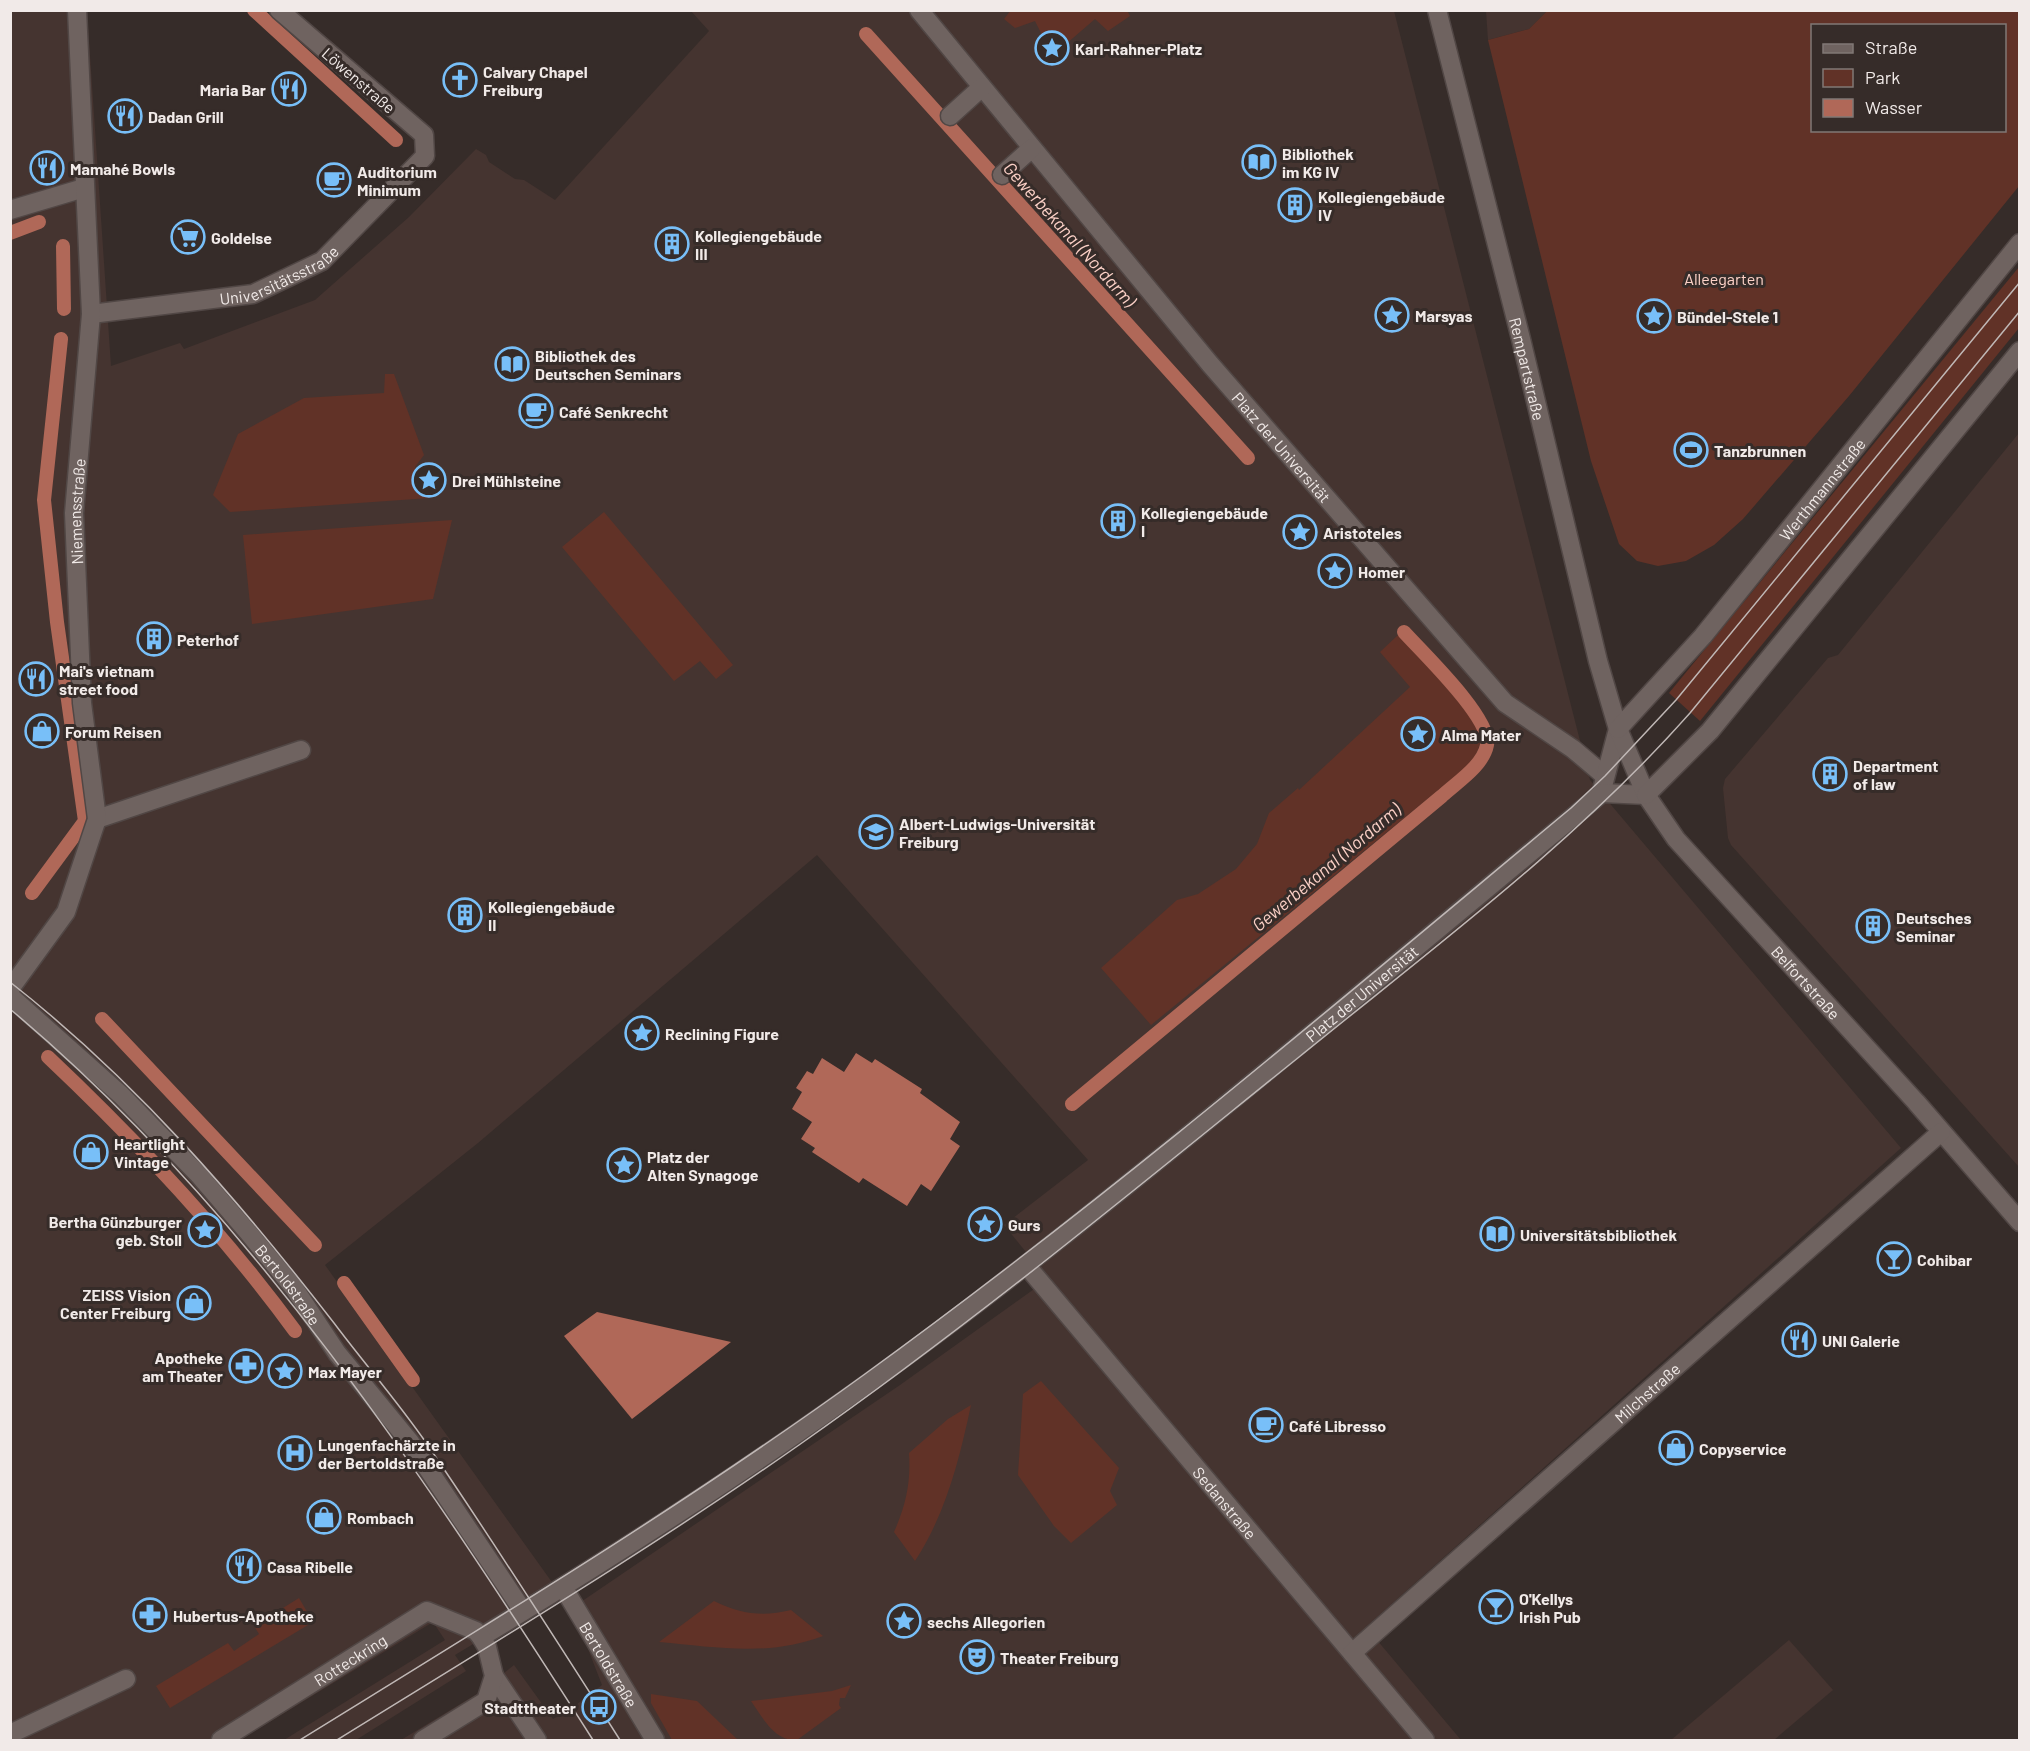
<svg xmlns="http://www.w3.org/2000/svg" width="2030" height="1751" font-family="Barlow,sans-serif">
<rect width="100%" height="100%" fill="#362c29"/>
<!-- built -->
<g fill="#453430">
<polygon points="11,11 87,11 111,366 180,343 184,349 315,300 409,217 476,149 486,155 489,162 515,179 524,180 555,200 709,31 691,11 1394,11 1590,780 1901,1148 1366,1627 1461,1740 401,1740 480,1692 514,1665 553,1719 572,1708 602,1685 572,1608 900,1385 1048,1279 1004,1225 1088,1160 817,855 478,1143 325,1265 559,1592 455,1655 466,1671 356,1740 284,1740 445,1640 433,1622 240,1740 11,1740"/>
<polygon points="1486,11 1547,11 1529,29 1488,40"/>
<polygon points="2019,433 2019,1167 1731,845 1728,838 1723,788 1725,779 1828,658 1838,655"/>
<polygon points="1789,1640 1833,1690 1774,1740 1671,1740"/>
</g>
<!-- green -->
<g fill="#613227" fill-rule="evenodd">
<polygon points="1011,10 1127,10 1130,16 1108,31 1095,19 1044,63 1041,33 1035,21 1015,28 1004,19"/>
<path d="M1547,11H2019V186L1849,396L1743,519L1714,545L1686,561L1658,566L1637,561L1619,544L1591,461L1488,40L1529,29ZM1812,26H2004V130H1812Z"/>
<polygon points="2019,267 2019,328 1700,721 1669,693"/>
<polygon points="385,374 394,374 424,455 415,467 430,498 230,512 213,495 238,434 304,398 384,393"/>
<polygon points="604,512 733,665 716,679 700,661 674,681 562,547"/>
<polygon points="452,520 433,599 252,624 243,535"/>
<path d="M1398,635C1415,654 1480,717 1480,740C1480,750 1474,757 1469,765L1151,1025L1101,968L1177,900L1198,894L1236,869L1257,844L1269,813L1298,788L1299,790L1410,687L1380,652Z"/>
<polygon points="1041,1381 1119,1468 1110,1491 1117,1505 1071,1543 1054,1526 1018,1475 1023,1394"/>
<path d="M971,1405C959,1461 946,1513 915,1561L894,1532C906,1505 911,1482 909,1453L948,1419Z"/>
<polygon points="299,1598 313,1622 170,1708 156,1686 228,1643 234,1651 259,1634 254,1626"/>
<path d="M714,1601C740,1614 763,1617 791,1610L823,1636C768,1657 716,1647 659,1642Z"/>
<path d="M851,1685L845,1698H840L839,1705L841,1708L797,1740C774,1741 763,1718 751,1701L832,1691Z"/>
<polygon points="651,1694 697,1701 738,1740 672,1740 651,1703"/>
</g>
<!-- water -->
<g fill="#b06858">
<polygon points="856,1053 872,1063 875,1059 922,1089 920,1093 960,1122 950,1139 960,1146 931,1191 921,1184 907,1206 863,1178 859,1183 812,1152 815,1148 801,1139 812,1122 792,1109 802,1092 796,1088 807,1071 813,1074 822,1058 844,1072"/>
<polygon points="597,1312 731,1342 632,1419 564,1336"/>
</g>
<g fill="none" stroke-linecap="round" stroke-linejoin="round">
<!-- stream -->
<g stroke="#b06858" stroke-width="14">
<polyline points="254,10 396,140"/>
<polyline points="866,34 1248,458"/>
<polyline points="10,233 39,222"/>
<polyline points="63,246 64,309"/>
<polyline points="32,893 85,821 57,622 44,500 61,339"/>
<polyline points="102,1019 315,1245"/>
<path d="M48,1057C138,1142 222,1231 295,1331"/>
<path d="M1072,1104L1442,796C1457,782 1483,766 1487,745C1492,719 1423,653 1404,632"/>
<polyline points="344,1283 413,1380"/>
</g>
<defs>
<g id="pedestrian">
<path id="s1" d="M919,10L1210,364L1505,703L1573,749L1605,776"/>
<polyline points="950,116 982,87"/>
<polyline points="1002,175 1032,148"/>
<polyline points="10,210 84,188"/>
<path id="s2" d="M91,314L253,294L322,261L425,156L424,135L279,10"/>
<polyline points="1603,786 1618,729"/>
<polyline points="97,819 301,750"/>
<path id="s3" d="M10,989L66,912L97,819L82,703L74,513L91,314L77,10"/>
<path id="s4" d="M10,996L121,1095L198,1174L247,1231L294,1288L337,1353L410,1442L523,1611"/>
<path id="s5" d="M1026,1265L1352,1653"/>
<path id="s6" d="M563,1587L655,1740"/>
<path id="s7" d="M481,1637C658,1530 832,1415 995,1289C1202,1129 1401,959 1602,793L1646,795"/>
<polyline points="494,1676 537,1740"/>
<polyline points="10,1734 126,1679"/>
<path id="s8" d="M221,1740L427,1611L476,1631L481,1637L487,1647L494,1676L486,1701L423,1740"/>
</g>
<g id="minor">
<path id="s9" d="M1437,10L1521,339L1598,661L1618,729L1646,795L1676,839L1916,1102L2020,1222"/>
<path id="s10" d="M1618,729L1703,636L2020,243"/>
<polyline points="1646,795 1710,731 2020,351"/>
<path id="s11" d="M1425,1740L1352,1653L1941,1132"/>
</g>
</defs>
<!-- pedestrian casing -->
<use href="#pedestrian" stroke="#514745" stroke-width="21"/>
<!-- minor casing -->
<use href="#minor" stroke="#514745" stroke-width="21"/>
<!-- pedestrian -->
<use href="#pedestrian" stroke="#6f6360" stroke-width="18"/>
<!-- minor -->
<use href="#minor" stroke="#6f6360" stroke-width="18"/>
<!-- tram -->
<g stroke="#c0b8b6" stroke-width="1.5">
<path d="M10,982C135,1080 237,1198 334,1323C364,1363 398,1402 427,1444C493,1541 557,1641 620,1740"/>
<path d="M10,1009C251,1211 426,1479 593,1740"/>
<path d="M300,1740C491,1622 683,1506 865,1374C1109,1197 1339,1001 1571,808L1605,776L1676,700L2020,282"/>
<path d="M337,1740C492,1644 649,1550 799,1445C972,1324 1134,1190 1299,1057C1433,948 1575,843 1690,713L2020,311"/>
</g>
</g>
<!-- icons -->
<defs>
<symbol id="sight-ring" viewBox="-11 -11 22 22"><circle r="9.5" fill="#362c29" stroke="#78bff8" stroke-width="1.5"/><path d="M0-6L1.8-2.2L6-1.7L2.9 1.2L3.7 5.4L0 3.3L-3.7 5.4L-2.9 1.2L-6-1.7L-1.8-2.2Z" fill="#78bff8"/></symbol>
<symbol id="church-ring" viewBox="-11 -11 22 22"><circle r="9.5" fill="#362c29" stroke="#78bff8" stroke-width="1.5"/><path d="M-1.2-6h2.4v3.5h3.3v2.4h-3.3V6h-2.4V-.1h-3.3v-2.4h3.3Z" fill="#78bff8"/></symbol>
<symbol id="restaurant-ring" viewBox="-11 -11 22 22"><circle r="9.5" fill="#362c29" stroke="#78bff8" stroke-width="1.5"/><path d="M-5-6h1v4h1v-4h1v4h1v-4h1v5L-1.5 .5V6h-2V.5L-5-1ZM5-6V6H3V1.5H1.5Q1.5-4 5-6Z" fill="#78bff8"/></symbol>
<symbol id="library-ring" viewBox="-11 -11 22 22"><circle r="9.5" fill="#362c29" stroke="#78bff8" stroke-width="1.5"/><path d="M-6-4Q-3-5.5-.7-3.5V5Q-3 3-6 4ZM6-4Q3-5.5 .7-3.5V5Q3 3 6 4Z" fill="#78bff8"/></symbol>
<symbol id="cafe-ring" viewBox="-11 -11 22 22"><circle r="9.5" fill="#362c29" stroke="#78bff8" stroke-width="1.5"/><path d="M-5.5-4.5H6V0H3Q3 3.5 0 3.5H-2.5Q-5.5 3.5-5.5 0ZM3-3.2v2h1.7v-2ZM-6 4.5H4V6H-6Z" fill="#78bff8"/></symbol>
<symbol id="building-ring" viewBox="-11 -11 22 22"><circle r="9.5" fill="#362c29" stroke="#78bff8" stroke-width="1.5"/><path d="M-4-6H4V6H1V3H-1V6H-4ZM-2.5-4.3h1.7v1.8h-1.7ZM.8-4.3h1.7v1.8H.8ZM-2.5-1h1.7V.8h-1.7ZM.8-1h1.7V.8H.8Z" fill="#78bff8"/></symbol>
<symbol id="supermarket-ring" viewBox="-11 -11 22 22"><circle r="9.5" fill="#362c29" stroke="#78bff8" stroke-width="1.5"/><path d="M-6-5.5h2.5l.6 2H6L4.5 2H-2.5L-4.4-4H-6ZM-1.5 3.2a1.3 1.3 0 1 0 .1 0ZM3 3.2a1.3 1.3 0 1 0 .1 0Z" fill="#78bff8"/></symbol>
<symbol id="stadium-ring" viewBox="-11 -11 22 22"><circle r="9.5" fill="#362c29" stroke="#78bff8" stroke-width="1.5"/><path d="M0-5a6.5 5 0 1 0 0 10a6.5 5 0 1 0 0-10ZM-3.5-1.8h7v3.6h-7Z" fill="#78bff8"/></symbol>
<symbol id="shop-ring" viewBox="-11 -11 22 22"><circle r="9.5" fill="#362c29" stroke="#78bff8" stroke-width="1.5"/><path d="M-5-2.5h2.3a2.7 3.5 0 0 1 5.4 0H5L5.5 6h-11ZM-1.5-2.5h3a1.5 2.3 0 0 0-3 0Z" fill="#78bff8"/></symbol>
<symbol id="university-ring" viewBox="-11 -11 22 22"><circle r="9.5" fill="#362c29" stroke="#78bff8" stroke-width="1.5"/><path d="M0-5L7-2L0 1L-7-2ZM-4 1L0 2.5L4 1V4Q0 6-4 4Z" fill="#78bff8"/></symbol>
<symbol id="bar-ring" viewBox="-11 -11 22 22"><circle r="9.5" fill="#362c29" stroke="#78bff8" stroke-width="1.5"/><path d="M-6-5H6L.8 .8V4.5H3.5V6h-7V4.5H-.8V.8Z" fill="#78bff8"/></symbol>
<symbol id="pharmacy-ring" viewBox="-11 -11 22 22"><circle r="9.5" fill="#362c29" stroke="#78bff8" stroke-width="1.5"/><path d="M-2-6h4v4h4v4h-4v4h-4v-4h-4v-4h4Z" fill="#78bff8"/></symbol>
<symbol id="hospital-ring" viewBox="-11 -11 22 22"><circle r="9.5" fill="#362c29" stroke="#78bff8" stroke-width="1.5"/><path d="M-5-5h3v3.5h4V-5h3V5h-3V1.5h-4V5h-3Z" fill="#78bff8"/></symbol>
<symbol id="theatre-ring" viewBox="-11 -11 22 22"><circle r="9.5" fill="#362c29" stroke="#78bff8" stroke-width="1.5"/><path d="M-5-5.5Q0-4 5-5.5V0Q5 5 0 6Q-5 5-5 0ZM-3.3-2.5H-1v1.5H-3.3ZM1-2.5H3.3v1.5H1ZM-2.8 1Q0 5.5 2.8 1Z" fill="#78bff8"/></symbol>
<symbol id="bus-ring" viewBox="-11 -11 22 22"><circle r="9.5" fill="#362c29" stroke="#78bff8" stroke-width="1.5"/><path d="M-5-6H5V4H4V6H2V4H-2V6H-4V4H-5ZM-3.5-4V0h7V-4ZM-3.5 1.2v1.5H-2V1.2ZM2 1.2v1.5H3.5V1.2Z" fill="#78bff8"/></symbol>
</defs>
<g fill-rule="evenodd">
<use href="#sight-ring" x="1033" y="29" width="38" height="38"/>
<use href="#church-ring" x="441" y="61" width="38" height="38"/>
<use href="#restaurant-ring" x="270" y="70" width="38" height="38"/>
<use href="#restaurant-ring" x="106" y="97" width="38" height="38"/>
<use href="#library-ring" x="1240" y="143" width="38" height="38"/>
<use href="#restaurant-ring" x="28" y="149" width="38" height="38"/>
<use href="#cafe-ring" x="315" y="161" width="38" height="38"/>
<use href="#building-ring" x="1276" y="186" width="38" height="38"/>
<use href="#supermarket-ring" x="169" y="218" width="38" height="38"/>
<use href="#building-ring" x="653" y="225" width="38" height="38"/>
<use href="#sight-ring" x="1373" y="296" width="38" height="38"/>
<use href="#sight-ring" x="1635" y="297" width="38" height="38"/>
<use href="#library-ring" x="493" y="345" width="38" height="38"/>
<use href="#cafe-ring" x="517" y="392" width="38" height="38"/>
<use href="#stadium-ring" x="1672" y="431" width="38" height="38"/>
<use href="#sight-ring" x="410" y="461" width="38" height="38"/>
<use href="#building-ring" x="1099" y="502" width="38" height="38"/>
<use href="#sight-ring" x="1281" y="513" width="38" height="38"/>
<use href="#sight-ring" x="1316" y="552" width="38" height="38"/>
<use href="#building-ring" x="135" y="620" width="38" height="38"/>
<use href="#restaurant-ring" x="17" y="660" width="38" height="38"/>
<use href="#shop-ring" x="23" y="712" width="38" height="38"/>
<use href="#sight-ring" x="1399" y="715" width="38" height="38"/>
<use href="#building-ring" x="1811" y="755" width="38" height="38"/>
<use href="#university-ring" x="857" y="813" width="38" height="38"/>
<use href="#building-ring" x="446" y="896" width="38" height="38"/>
<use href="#building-ring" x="1854" y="907" width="38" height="38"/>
<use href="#sight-ring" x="623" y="1014" width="38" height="38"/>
<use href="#shop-ring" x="72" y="1133" width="38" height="38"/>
<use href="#sight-ring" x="605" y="1146" width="38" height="38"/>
<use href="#sight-ring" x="966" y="1205" width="38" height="38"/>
<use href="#sight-ring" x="186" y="1211" width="38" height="38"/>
<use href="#library-ring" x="1478" y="1215" width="38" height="38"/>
<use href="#bar-ring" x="1875" y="1240" width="38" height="38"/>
<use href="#shop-ring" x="175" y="1284" width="38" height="38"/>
<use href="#restaurant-ring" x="1780" y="1321" width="38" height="38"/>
<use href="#pharmacy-ring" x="227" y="1347" width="38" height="38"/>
<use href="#sight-ring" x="266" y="1352" width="38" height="38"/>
<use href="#cafe-ring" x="1247" y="1406" width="38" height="38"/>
<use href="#shop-ring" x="1657" y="1429" width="38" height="38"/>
<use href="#hospital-ring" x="276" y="1434" width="38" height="38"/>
<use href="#shop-ring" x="305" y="1498" width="38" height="38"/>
<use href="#restaurant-ring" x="225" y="1547" width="38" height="38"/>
<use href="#bar-ring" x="1477" y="1588" width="38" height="38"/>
<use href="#pharmacy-ring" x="131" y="1596" width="38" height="38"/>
<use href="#sight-ring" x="885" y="1602" width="38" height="38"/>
<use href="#theatre-ring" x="958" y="1638" width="38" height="38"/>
<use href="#bus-ring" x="580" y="1688" width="38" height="38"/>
</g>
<g text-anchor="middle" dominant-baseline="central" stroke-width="6" stroke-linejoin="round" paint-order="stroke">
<!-- poi labels -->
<g font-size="16" font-weight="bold" fill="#f1eae8" stroke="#362c29" text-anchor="start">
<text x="1075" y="48">Karl-Rahner-Platz</text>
<text x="483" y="71">Calvary Chapel<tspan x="483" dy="18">Freiburg</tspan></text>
<text x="266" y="89" text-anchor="end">Maria Bar</text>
<text x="148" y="116">Dadan Grill</text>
<text x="1282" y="153">Bibliothek<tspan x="1282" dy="18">im KG IV</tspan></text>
<text x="70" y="168">Mamahé Bowls</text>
<text x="357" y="171">Auditorium<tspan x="357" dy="18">Minimum</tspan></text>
<text x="1318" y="196">Kollegiengebäude<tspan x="1318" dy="18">IV</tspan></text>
<text x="695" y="235">Kollegiengebäude<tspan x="695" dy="18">III</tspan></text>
<text x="211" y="237">Goldelse</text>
<text x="1415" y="315">Marsyas</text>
<text x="1677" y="316">Bündel-Stele 1</text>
<text x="535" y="355">Bibliothek des<tspan x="535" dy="18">Deutschen Seminars</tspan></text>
<text x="559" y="411">Café Senkrecht</text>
<text x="1714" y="450">Tanzbrunnen</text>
<text x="452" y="480">Drei Mühlsteine</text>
<text x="1141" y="512">Kollegiengebäude<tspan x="1141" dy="18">I</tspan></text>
<text x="1323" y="532">Aristoteles</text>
<text x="1358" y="571">Homer</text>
<text x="177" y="639">Peterhof</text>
<text x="59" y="670">Mai's vietnam<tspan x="59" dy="18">street food</tspan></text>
<text x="65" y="731">Forum Reisen</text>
<text x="1441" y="734">Alma Mater</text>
<text x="1853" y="765">Department<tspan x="1853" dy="18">of law</tspan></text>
<text x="899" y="823">Albert-Ludwigs-Universität<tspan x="899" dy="18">Freiburg</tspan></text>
<text x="488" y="906">Kollegiengebäude<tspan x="488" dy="18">II</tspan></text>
<text x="1896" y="917">Deutsches<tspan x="1896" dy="18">Seminar</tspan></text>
<text x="665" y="1033">Reclining Figure</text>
<text x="114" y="1143">Heartlight<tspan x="114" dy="18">Vintage</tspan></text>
<text x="647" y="1156">Platz der<tspan x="647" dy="18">Alten Synagoge</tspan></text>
<text x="182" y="1221" text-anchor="end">Bertha Günzburger<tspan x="182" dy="18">geb. Stoll</tspan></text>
<text x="1008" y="1224">Gurs</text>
<text x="1520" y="1234">Universitätsbibliothek</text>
<text x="1917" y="1259">Cohibar</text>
<text x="171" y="1294" text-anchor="end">ZEISS Vision<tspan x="171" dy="18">Center Freiburg</tspan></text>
<text x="1822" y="1340">UNI Galerie</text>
<text x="223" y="1357" text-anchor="end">Apotheke<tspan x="223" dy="18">am Theater</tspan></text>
<text x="308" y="1371">Max Mayer</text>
<text x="1289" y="1425">Café Libresso</text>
<text x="318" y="1444">Lungenfachärzte in<tspan x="318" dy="18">der Bertoldstraße</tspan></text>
<text x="1699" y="1448">Copyservice</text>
<text x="347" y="1517">Rombach</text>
<text x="267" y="1566">Casa Ribelle</text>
<text x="1519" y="1598">O'Kellys<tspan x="1519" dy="18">Irish Pub</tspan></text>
<text x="173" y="1615">Hubertus-Apotheke</text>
<text x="927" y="1621">sechs Allegorien</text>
<text x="1000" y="1657">Theater Freiburg</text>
<text x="576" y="1707" text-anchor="end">Stadttheater</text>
</g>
<!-- street labels -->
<g font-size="16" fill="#f1eae8" stroke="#362c29">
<text transform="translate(359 80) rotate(41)">Löwenstraße</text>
<text stroke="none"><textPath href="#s2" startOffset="194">Universitätsstraße</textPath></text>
<text stroke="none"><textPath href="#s9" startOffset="370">Rempartstraße</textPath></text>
<text stroke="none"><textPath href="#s1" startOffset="568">Platz der Universität</textPath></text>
<text stroke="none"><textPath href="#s10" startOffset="315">Werthmannstraße</textPath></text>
<text stroke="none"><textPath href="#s3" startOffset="502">Niemensstraße</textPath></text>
<text stroke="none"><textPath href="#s9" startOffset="1060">Belfortstraße</textPath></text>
<text stroke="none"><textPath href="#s7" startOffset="1092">Platz der Universität</textPath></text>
<text stroke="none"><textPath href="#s4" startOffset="402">Bertoldstraße</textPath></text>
<text stroke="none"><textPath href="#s11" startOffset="507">Milchstraße</textPath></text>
<text stroke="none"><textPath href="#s5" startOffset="310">Sedanstraße</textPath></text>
<text stroke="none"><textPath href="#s8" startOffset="152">Rotteckring</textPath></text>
<text stroke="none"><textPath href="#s6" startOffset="90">Bertoldstraße</textPath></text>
</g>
<!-- park labels -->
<g font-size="16" fill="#fdd2c7" stroke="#362c29">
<text x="1724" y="278">Alleegarten</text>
</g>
<!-- water labels -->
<g font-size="18" font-style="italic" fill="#fcd1c7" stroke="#362c29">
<text transform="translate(1070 234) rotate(48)">Gewerbekanal (Nordarm)</text>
<text transform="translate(1326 867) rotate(-40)">Gewerbekanal (Nordarm)</text>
</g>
</g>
<!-- border -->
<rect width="2030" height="1751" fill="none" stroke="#f1eae8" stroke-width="24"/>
<!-- legend -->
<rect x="1811" y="24" width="195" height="108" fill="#362c29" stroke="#817875" stroke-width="1.5"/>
<rect x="1823" y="44" width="30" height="9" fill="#6f6360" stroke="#817875" stroke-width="1.5"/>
<text x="1865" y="54" font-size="18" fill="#f1eae8">Straße</text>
<rect x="1823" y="69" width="30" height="18" fill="#613227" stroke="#817875" stroke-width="1.5"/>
<text x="1865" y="84" font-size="18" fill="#f1eae8">Park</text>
<rect x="1823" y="99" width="30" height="18" fill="#b06858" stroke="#817875" stroke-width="1.5"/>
<text x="1865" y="114" font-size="18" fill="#f1eae8">Wasser</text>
</svg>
